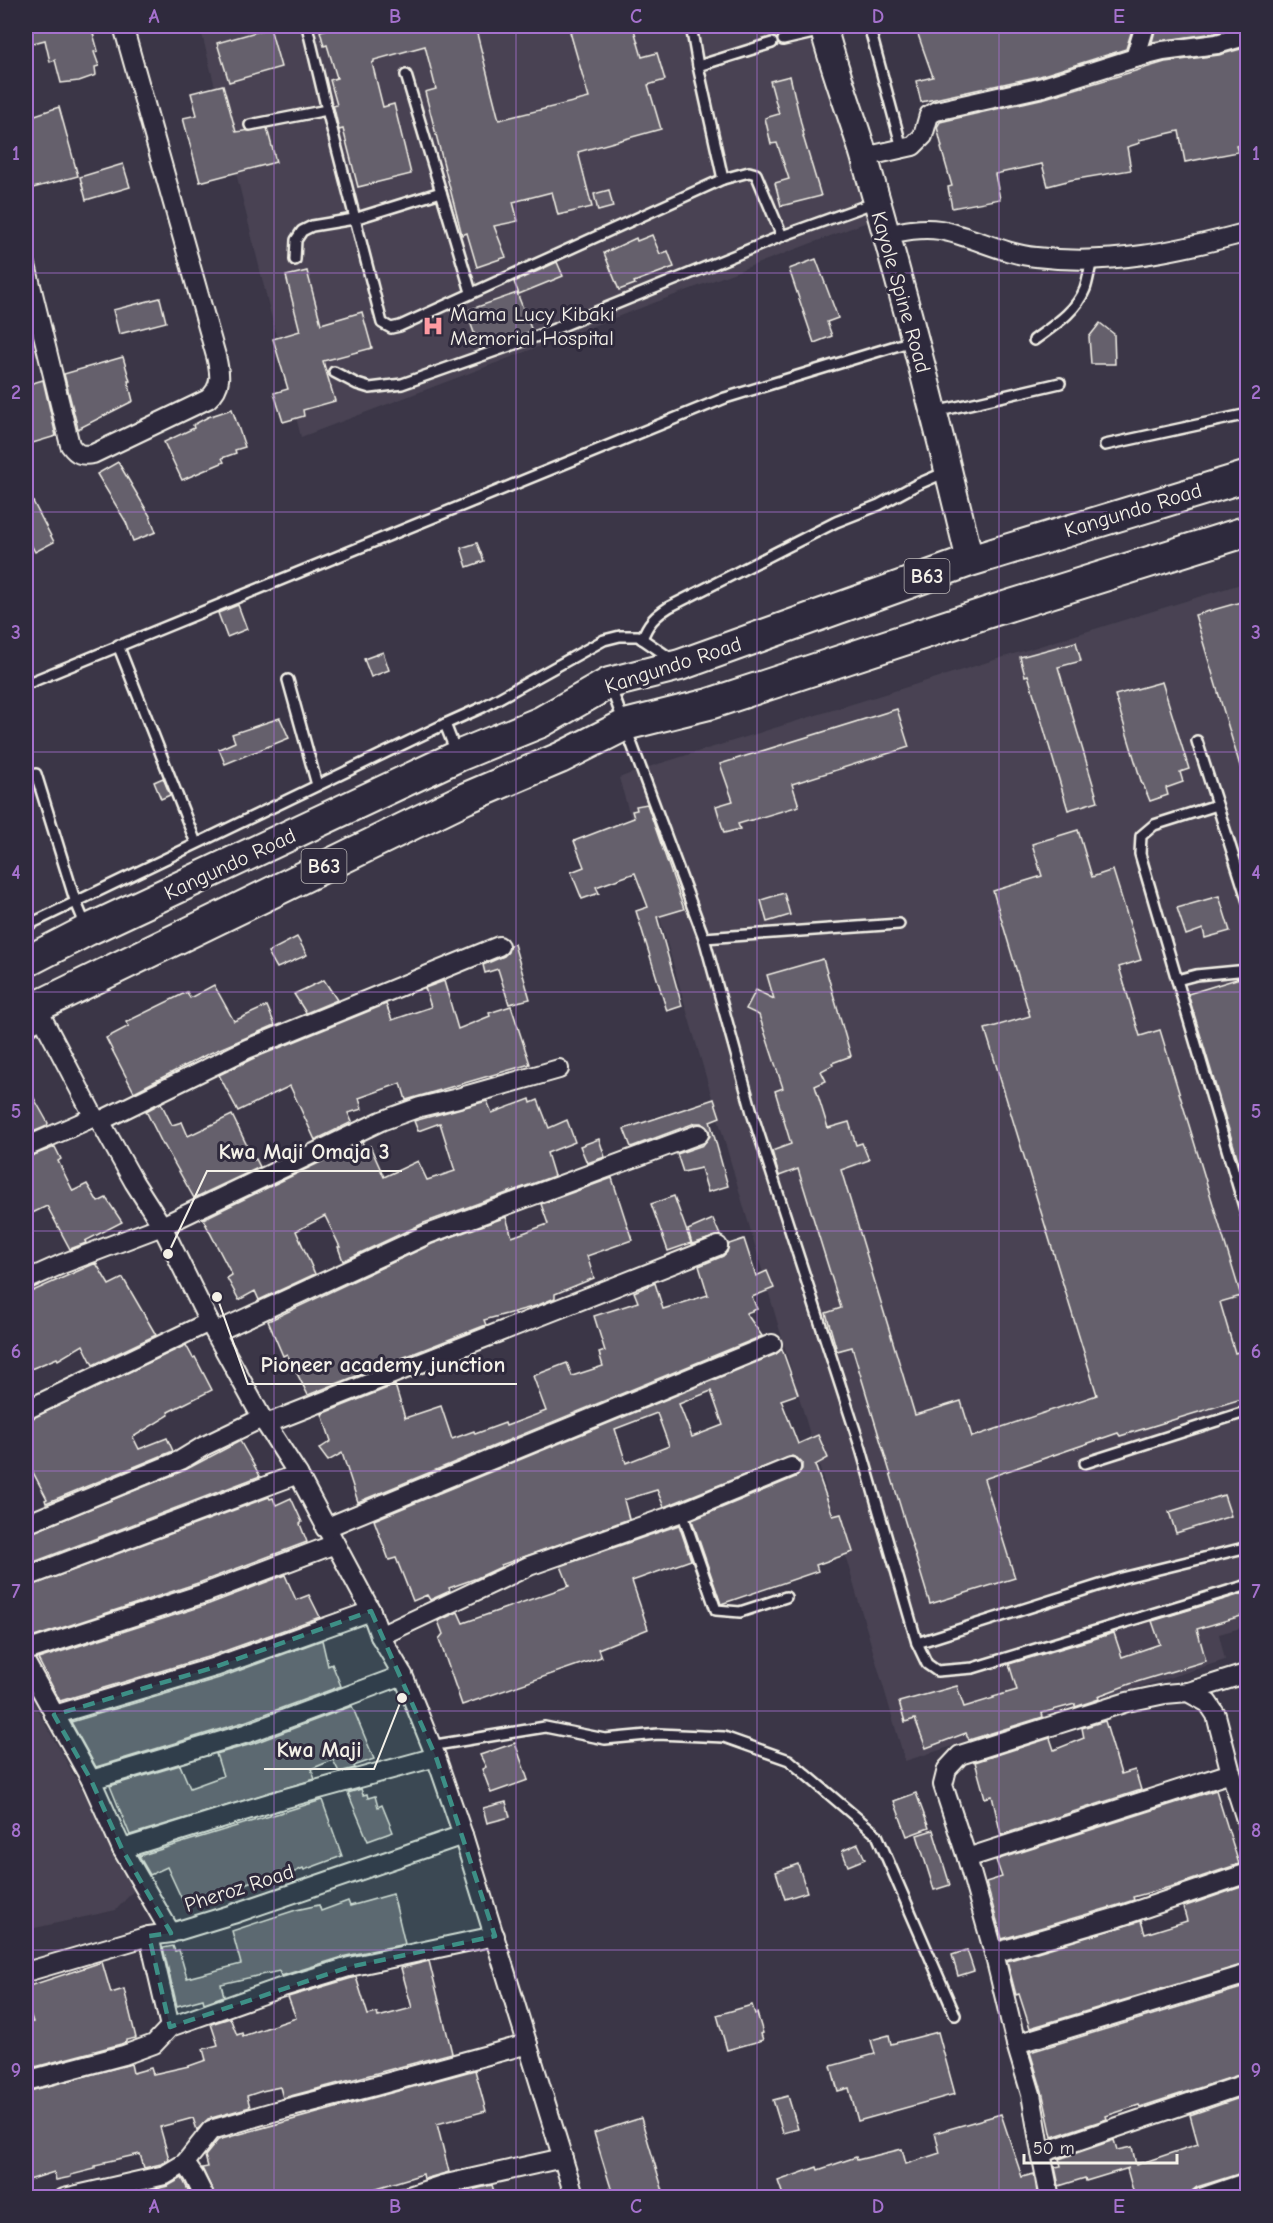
<svg xmlns="http://www.w3.org/2000/svg" width="1273" height="2223" font-family="'Comic Neue',sans-serif">
<rect width="100%" height="100%" fill="#3b3647"/>
<filter id="ink" filterUnits="userSpaceOnUse"><feTurbulence type="fractalNoise" baseFrequency=".0167" numOctaves="2"/><feDisplacementMap in="SourceGraphic" scale="12" xChannelSelector="R" yChannelSelector="G"/><feConvolveMatrix kernelMatrix="1 2 1 2 8 2 1 2 1" color-interpolation-filters="sRGB"/></filter>
<g filter="url(#ink)">
<!-- built -->
<g fill="#484352">
<polygon points="200,26 832,26 883,216 301,437"/>
<polygon points="1247,582 1248,1626 1219,1634 1225,1660 905,1761 619,778 642,769"/>
<polygon points="26,1690 137,1887 116,1910 26,1930"/>
</g>
<!-- building -->
<g fill="#65616c" stroke="#f4f1e8" stroke-width="1.5" fill-rule="evenodd">
<polygon points="26,26 91,26 98,51 94,52 99,66 95,67 96,75 79,81 61,83 55,60 50,62 45,40 26,45"/>
<polygon points="340,26 475,26 499,120 589,98 570,32 594,26 633,26 642,57 657,53 665,80 648,85 661,129 578,152 592,207 558,215 552,192 513,202 518,221 494,226 506,257 477,267 467,233 462,235 425,92 436,89 425,46 374,60 374,62 372,63 383,107 394,104 411,174 358,187 343,129 339,130 334,108 333,106 337,105 330,80 337,78 327,45 324,46 320,31"/>
<polygon points="915,26 1128,26 1129,31 1132,30 1126,49 1040,76 921,102 916,81 933,77"/>
<polygon points="1162,26 1240,26 1215,33 1152,42 1156,27"/>
<polygon points="270,28 281,67 229,82 217,43"/>
<polygon points="1248,47 1248,143 1236,146 1238,152 1185,162 1179,131 1139,140 1140,143 1127,147 1131,170 1071,180 1048,186 1042,164 995,174 1000,199 952,208 948,187 952,186 941,148 942,147 937,127 940,122 1045,98 1165,62 1219,55"/>
<polygon points="790,76 804,136 803,136 821,196 781,206 775,183 789,179 777,143 771,144 765,118 779,114 770,81"/>
<polygon points="223,85 236,132 267,128 276,162 200,182 183,118 197,115 191,93"/>
<polygon points="59,107 78,176 29,189 26,176 26,118"/>
<polygon points="123,164 130,187 86,200 80,177"/>
<polygon points="609,190 613,207 598,211 594,194"/>
<polygon points="652,235 660,254 668,251 674,267 634,282 635,284 619,290 604,253 636,238 637,241"/>
<polygon points="816,259 838,318 827,322 832,336 814,343 789,269"/>
<polygon points="557,262 563,276 519,294 514,282"/>
<polygon points="307,271 321,324 362,312 372,348 323,361 335,401 303,410 304,416 283,422 274,393 288,389 273,339 300,331 286,276"/>
<polygon points="517,293 532,331 480,349 466,311"/>
<polygon points="160,298 166,322 119,334 113,310"/>
<polygon points="1100,323 1114,334 1115,364 1091,364 1089,337"/>
<polygon points="123,357 130,381 128,381 133,401 78,429 64,374"/>
<polygon points="43,380 56,436 26,445 26,385"/>
<polygon points="232,409 245,447 235,450 236,453 222,458 224,462 182,480 164,442 194,428 193,425 208,417"/>
<polygon points="118,462 150,516 156,532 133,541 126,522 97,474"/>
<polygon points="26,488 54,542 35,552 26,535"/>
<polygon points="477,543 484,561 467,567 461,548"/>
<polygon points="1248,600 1248,776 1243,776 1195,615"/>
<polygon points="238,605 247,629 227,637 218,613"/>
<polygon points="1076,642 1081,661 1058,667 1098,801 1068,810 1028,675 1025,676 1020,657"/>
<polygon points="383,652 389,670 371,677 364,659"/>
<polygon points="1162,682 1189,769 1180,772 1183,782 1166,788 1168,795 1150,801 1143,784 1142,784 1115,695"/>
<polygon points="897,709 909,747 792,784 799,806 738,824 740,829 724,833 716,806 733,801 720,764"/>
<polygon points="280,718 289,738 225,764 219,749 235,742 232,734"/>
<polygon points="163,778 170,795 161,799 154,782"/>
<polygon points="647,804 684,909 657,917 682,1006 667,1011 636,911 648,907 635,873 596,887 599,893 582,899 571,872 584,867 574,841 634,818 632,811 637,810 636,806"/>
<polygon points="1078,830 1092,877 1113,870 1141,960 1119,967 1140,1036 1160,1030 1241,1296 1220,1302 1235,1353 1248,1349 1248,1397 1120,1436 1118,1433 984,1479 1015,1578 930,1604 852,1347 837,1351 826,1313 841,1308 798,1169 779,1176 772,1151 791,1144 775,1091 783,1088 759,1015 746,1009 756,990 774,999 767,975 823,959 851,1056 832,1063 833,1065 821,1071 826,1081 815,1086 828,1128 849,1122 856,1145 862,1143 869,1160 841,1170 915,1415 961,1401 972,1437 1097,1395 985,1029 1030,1016 993,891 1042,876 1032,844"/>
<polygon points="784,893 790,915 767,922 761,900"/>
<polygon points="1219,896 1230,931 1205,938 1203,929 1186,935 1177,908"/>
<polygon points="297,937 307,955 277,968 268,952"/>
<polygon points="514,944 530,999 509,1004 498,969 485,973 483,965 504,956 508,952 510,945"/>
<polygon points="1243,977 1248,977 1248,1180 1244,1180 1188,994"/>
<polygon points="324,980 337,1000 306,1013 294,994"/>
<polygon points="444,981 458,1029 490,1016 489,1013 511,1006 530,1064 406,1100 401,1083 359,1098 362,1109 348,1113 352,1122 315,1140 290,1086 238,1111 219,1075 252,1059 386,1004 392,1020 431,1007 425,988"/>
<polygon points="214,985 234,1021 267,1006 275,1025 208,1054 134,1092 106,1038 129,1026 126,1022 187,992 190,998"/>
<polygon points="26,1084 48,1123 47,1126 26,1135"/>
<polygon points="530,1099 531,1103 538,1100 549,1128 567,1120 575,1142 547,1153 554,1176 424,1223 343,1261 338,1247 340,1247 325,1216 296,1231 315,1274 259,1300 255,1291 239,1300 227,1278 232,1275 203,1219 362,1142 365,1148 370,1146 384,1177 418,1161 427,1180 455,1171 440,1123 418,1131 414,1121 487,1101 492,1113"/>
<polygon points="714,1099 720,1117 710,1121 728,1186 708,1192 701,1168 683,1172 677,1154 703,1145 710,1136 709,1130 701,1123 695,1123 631,1147 624,1129"/>
<polygon points="161,1103 172,1125 182,1122 188,1136 232,1115 254,1160 256,1159 260,1167 194,1198 164,1145 163,1145 146,1111"/>
<polygon points="599,1139 605,1157 587,1163 580,1146"/>
<polygon points="55,1147 61,1159 58,1161 73,1191 87,1184 98,1202 106,1198 122,1222 85,1241 86,1243 70,1249 47,1206 26,1216 26,1158"/>
<polygon points="612,1178 632,1240 587,1256 594,1278 555,1294 555,1298 536,1306 484,1320 486,1325 308,1395 287,1354 283,1356 268,1321 432,1244 506,1217 512,1237 548,1224 541,1204"/>
<polygon points="674,1196 691,1243 668,1251 651,1204"/>
<polygon points="713,1219 720,1235 692,1244 688,1230"/>
<polygon points="744,1239 756,1276 767,1271 774,1288 752,1297 757,1309 746,1313 762,1336 358,1502 342,1453 328,1461 319,1449 331,1441 322,1414 395,1385 405,1418 441,1406 452,1439 474,1431 475,1434 505,1423 506,1426 546,1411 533,1376 567,1363 572,1376 603,1366 599,1353 605,1351 594,1316 638,1302 634,1292 655,1283 663,1309 708,1295 699,1266 723,1256 727,1252 729,1244"/>
<polygon points="96,1263 109,1285 123,1278 156,1335 93,1365 83,1345 58,1360 57,1358 26,1371 26,1294"/>
<polygon points="186,1345 193,1358 195,1357 212,1390 168,1412 169,1415 133,1437 139,1449 167,1438 173,1451 46,1503 45,1500 47,1499 26,1459 26,1421"/>
<path d="M782,1349L798,1394L781,1400L798,1444L818,1435L828,1458L815,1465L833,1516L841,1514L853,1552L816,1565L818,1571L721,1604L692,1520L796,1477L802,1469V1463L797,1458L792,1456L664,1507L657,1490L624,1500L629,1519L501,1565V1567L477,1578L449,1588L450,1591L430,1600L427,1595L413,1601L396,1558L389,1560L374,1520L776,1354ZM711,1391L723,1425L692,1437L679,1404ZM657,1413L669,1446L626,1463L615,1429Z"/>
<polygon points="240,1441 260,1476 26,1565 26,1535 185,1470"/>
<polygon points="1224,1495 1231,1516 1176,1533 1169,1512"/>
<polygon points="269,1497 270,1499 273,1498 276,1505 291,1498 302,1522 300,1524 307,1542 201,1582 28,1639 26,1634 26,1588"/>
<polygon points="679,1525 691,1560 632,1581 648,1629 598,1649 601,1657 462,1705 439,1639 443,1634 438,1621 458,1612 463,1623 569,1586 561,1566"/>
<polygon points="285,1575 296,1600 309,1595 320,1617 211,1656 60,1701 38,1659 209,1604"/>
<polygon points="1248,1592 1248,1614 1197,1629 1206,1661 1130,1684 1098,1696 1099,1699 1075,1707 1075,1704 1042,1713 1043,1717 969,1740 966,1733 926,1748 915,1719 905,1722 899,1702 957,1686 964,1707 994,1698 993,1697 1017,1690 1009,1664 1114,1633 1122,1657 1160,1644 1152,1621"/>
<polygon points="322,1640 328,1666 332,1664 341,1686 244,1722 96,1767 71,1722 219,1678"/>
<polygon points="352,1706 374,1759 354,1766 355,1768 339,1772 333,1760 311,1769 315,1779 130,1835 110,1786 180,1765 190,1788 223,1776 216,1754 252,1744"/>
<polygon points="1105,1721 1121,1774 1135,1770 1141,1790 1001,1835 992,1796 985,1798 975,1762 1050,1738 1054,1750 1084,1738 1082,1728"/>
<polygon points="515,1743 528,1780 491,1793 482,1769 486,1767 480,1755"/>
<polygon points="361,1789 363,1795 367,1794 368,1798 375,1796 378,1807 382,1805 393,1832 368,1841 348,1793"/>
<polygon points="1216,1790 1239,1864 1177,1885 1133,1897 1134,1900 1115,1906 1002,1939 986,1882 1002,1877 996,1860"/>
<polygon points="916,1793 929,1828 907,1836 894,1801"/>
<polygon points="322,1800 342,1856 304,1870 303,1868 270,1884 266,1876 207,1898 186,1908 167,1867 150,1875 139,1856"/>
<polygon points="506,1802 510,1817 487,1823 483,1808"/>
<polygon points="933,1830 950,1885 934,1890 917,1835"/>
<polygon points="858,1844 865,1859 848,1866 842,1851"/>
<polygon points="798,1864 807,1892 785,1899 776,1872"/>
<polygon points="1244,1886 1248,1897 1248,1963 1030,2028 1019,1994 1016,1995 1007,1961 1141,1921 1145,1934 1187,1921 1183,1907"/>
<polygon points="393,1894 405,1944 346,1956 281,1976 279,1971 221,1984 224,1996 204,2003 203,1999 177,2006 163,1948 173,1946 175,1951 179,1950 187,1978 241,1964 232,1931 296,1910 319,1905 321,1911 348,1901 350,1906"/>
<polygon points="967,1950 974,1971 958,1976 952,1955"/>
<polygon points="429,1961 452,2053 283,2098 280,2087 262,2091 247,2096 250,2107 208,2119 197,2130 193,2118 160,2127 169,2159 161,2164 144,2168 140,2154 104,2162 104,2164 95,2166 95,2169 71,2175 71,2177 56,2180 54,2172 26,2181 26,2092 131,2064 133,2073 151,2068 153,2074 189,2066 206,2060 203,2049 218,2045 211,2024 230,2018 237,2035 242,2033 243,2036 296,2018 288,1997 352,1978 356,1977 368,2015 377,2013 378,2017 412,2008 401,1968"/>
<polygon points="102,1962 111,1993 124,1989 136,2038 126,2040 126,2042 121,2044 35,2067 30,2046 26,2048 26,2024 33,2022 26,2002 26,1987"/>
<polygon points="1248,1986 1248,2072 1140,2107 1139,2105 1106,2116 1107,2119 1052,2137 1042,2091 1030,2052"/>
<polygon points="752,2005 755,2014 757,2013 763,2033 761,2034 763,2040 727,2050 717,2015"/>
<polygon points="938,2032 955,2094 858,2121 849,2088 838,2091 831,2066 875,2054 871,2040 889,2035 891,2044"/>
<polygon points="475,2070 486,2111 437,2124 449,2172 424,2179 423,2174 344,2198 216,2198 202,2168 208,2167 205,2156 218,2140"/>
<polygon points="1248,2095 1248,2171 1197,2187 1192,2191 1190,2198 1135,2198 1127,2169 1129,2168 1086,2181 1085,2178 1059,2186 1055,2167 1061,2166 1059,2159 1114,2140 1117,2150 1132,2147 1136,2165 1198,2144 1190,2115"/>
<polygon points="788,2096 798,2129 783,2133 773,2100"/>
<polygon points="1001,2114 1022,2177 1034,2174 1037,2192 1020,2198 784,2198 778,2181 817,2167 818,2170 856,2157 857,2160 902,2149 906,2164 940,2153 935,2133"/>
<polygon points="641,2118 665,2198 614,2198 594,2133"/>
<polygon points="182,2178 192,2198 117,2198 168,2186"/>
<polygon points="492,2185 496,2198 440,2198 445,2196"/>
</g>
<g fill="none" stroke-linecap="round" stroke-linejoin="round">
<defs>
<g id="service">
<polyline points="307,26 327,110 382,323 391,328 400,326 723,179 698,66 772,43"/>
<polyline points="691,26 698,66"/>
<polyline points="869,26 902,148"/>
<polyline points="783,40 822,31"/>
<polyline points="406,75 471,292"/>
<polyline points="250,125 327,110"/>
<polyline points="723,179 749,172 756,174 782,236"/>
<polyline points="295,260 296,240 302,231 312,226 354,219 441,192"/>
<path d="M1034,340C1053,326 1076,312 1085,289C1088,281 1089,270 1092,261"/>
<polyline points="334,372 357,384 370,388 402,384 535,337 782,236 876,202"/>
<polyline points="935,412 1060,383"/>
<polyline points="1105,445 1248,414"/>
<path d="M642,639C648,623 655,616 669,607L836,522L879,505L916,485L946,472"/>
<polyline points="118,645 196,843"/>
<polyline points="288,680 317,785"/>
<polyline points="26,684 725,398 912,341"/>
<polyline points="611,688 704,938 753,1116 861,1449 917,1643 1122,1578 1248,1547"/>
<polyline points="1197,741 1248,902"/>
<polyline points="456,752 445,724 483,707 604,640 620,636 638,636 673,660"/>
<polyline points="36,774 75,900 86,926"/>
<polyline points="1217,805 1154,825 1141,836 1140,854 1177,980 1196,975 1248,970"/>
<polyline points="26,914 30,924 26,926"/>
<polyline points="30,924 445,724"/>
<polyline points="704,938 899,924"/>
<polyline points="1177,980 1248,1220"/>
<polyline points="26,1032 44,1022"/>
<polyline points="1085,1463 1248,1411"/>
<polyline points="682,1512 716,1610 740,1612 786,1597"/>
<polyline points="917,1643 927,1664 937,1671 973,1668 1248,1585"/>
<polyline points="430,1746 545,1727 605,1739 658,1734 724,1737 789,1760 877,1835 955,2015"/>
</g>
<g id="minor">
<polyline points="1135,58 1145,26"/>
<polyline points="864,157 913,146 923,136 929,115 936,111 1043,87 1135,58 1163,51 1217,44 1248,35"/>
<path d="M886,235C903,231 921,227 940,230C972,236 1003,254 1036,257C1109,266 1178,251 1248,232"/>
<path d="M26,265L70,445C77,455 82,456 93,454L208,399C223,386 220,373 216,356L123,26"/>
<polyline points="36,1006 94,1117 100,1121 134,1182 162,1226 209,1322 262,1418 298,1474 371,1611 380,1636 403,1675 436,1757 463,1835 575,2198"/>
<polyline points="100,1121 247,1049 499,946"/>
<polyline points="26,1147 94,1117"/>
<polyline points="26,1280 62,1264 162,1226 381,1121 420,1107 454,1099 559,1069"/>
<polyline points="216,1332 428,1234 699,1134"/>
<polyline points="26,1410 209,1322"/>
<polyline points="266,1424 718,1246"/>
<polyline points="26,1524 181,1460 204,1446 262,1418"/>
<polyline points="325,1528 772,1344"/>
<polyline points="26,1577 298,1474"/>
<polyline points="380,1636 529,1566 682,1512 791,1467"/>
<polyline points="26,1651 205,1593 335,1544"/>
<polyline points="26,1663 91,1780 122,1849 171,1933"/>
<polyline points="1188,1692 1248,1673"/>
<polyline points="54,1715 215,1667 371,1611"/>
<polyline points="91,1780 248,1733 403,1675"/>
<polyline points="122,1849 279,1800 436,1757"/>
<polyline points="967,1858 1231,1773"/>
<polyline points="149,1936 170,2027"/>
<polyline points="994,1953 1118,1917 1248,1873"/>
<polyline points="26,1972 149,1936 171,1933 233,1914 463,1835"/>
<polyline points="1016,2044 1248,1974"/>
<polyline points="26,2081 124,2055 154,2044 170,2027 280,1988 349,1967 495,1936"/>
<polyline points="1041,2153 1248,2083"/>
<polyline points="185,2163 194,2176 205,2198"/>
<polyline points="64,2198 165,2175 185,2163 211,2130 276,2111 375,2086 528,2044"/>
<polyline points="403,2198 442,2185 563,2158"/>
<polyline points="1050,2198 1041,2153 1031,2094 1016,2044 994,1953 967,1858 943,1785 947,1769 960,1755 1127,1702 1165,1694 1188,1692 1208,1703 1216,1715 1231,1773 1248,1826"/>
<polyline points="1201,2198 1248,2182"/>
</g>
<path id="secondary" d="M823,26C834,70 851,112 864,156C903,290 938,425 970,561"/>
<g id="trunk">
<polyline points="26,962 88,930 458,756 541,722 609,683 680,665 970,561 1248,476"/>
<polyline points="26,1012 466,798 560,758 625,725 709,704 992,611 1248,531"/>
</g>
</defs>
<!-- service casing -->
<use href="#service" stroke="#f4f1e8" stroke-width="14"/>
<!-- minor casing -->
<use href="#minor" stroke="#f4f1e8" stroke-width="22"/>
<!-- secondary casing -->
<use href="#secondary" stroke="#f4f1e8" stroke-width="30"/>
<!-- trunk casing -->
<use href="#trunk" stroke="#f4f1e8" stroke-width="34"/>
<!-- service -->
<use href="#service" stroke="#2f2a3d" stroke-width="9"/>
<!-- minor -->
<use href="#minor" stroke="#2f2a3d" stroke-width="18"/>
<!-- secondary -->
<use href="#secondary" stroke="#2f2a3d" stroke-width="26"/>
<!-- trunk -->
<use href="#trunk" stroke="#2f2a3d" stroke-width="30"/>
</g>
</g>
<!-- marked area -->
<path fill="#3d8f86" fill-opacity="0.2" stroke="#3d8f86" stroke-width="4.5" stroke-dasharray="12 8" stroke-linejoin="round" d="M371,1611L436,1757L495,1936L349,1967L170,2027L149,1936L171,1933L122,1849L91,1780L54,1715L215,1667Z"/>
<!-- grid -->
<path fill="none" stroke="#a571cd" stroke-width="1.5" stroke-opacity="0.55" d="M274,26V2198M516,26V2198M757,26V2198M999,26V2198M26,273H1248M26,512H1248M26,752H1248M26,992H1248M26,1231H1248M26,1471H1248M26,1711H1248M26,1950H1248"/>
<!-- icons -->
<defs>
<symbol id="hospital-bare" viewBox="-9 -9 18 18"><path d="M-5-5h3v3.5h4V-5h3V5h-3V1.5h-4V5h-3Z" fill="#ff9aa2" stroke="#2f2a3d" stroke-width="2.5" paint-order="stroke"/></symbol>
</defs>
<g fill-rule="evenodd">
<use href="#hospital-bare" x="418" y="311" width="30" height="30"/>
</g>
<g text-anchor="middle" dominant-baseline="central" stroke-width="6" stroke-linejoin="round" paint-order="stroke">
<!-- shield labels -->
<g fill="#2f2a3d" stroke="#b9b5b5" stroke-width="1.5">
<rect x="904.5" y="559" width="45" height="34" rx="4.5"/>
<rect x="301.5" y="849" width="45" height="34" rx="4.5"/>
</g>
<g font-size="20" font-weight="bold" fill="#f4f1e8">
<text x="927" y="576">B63</text>
<text x="324" y="866">B63</text>
</g>
<!-- street labels -->
<g font-size="21" fill="#f4f1e8" stroke="#2f2a3d">
<text transform="translate(901 292) rotate(74)">Kayole Spine Road</text>
<text transform="translate(1133 510) rotate(-17)">Kangundo Road</text>
<text transform="translate(673 665) rotate(-18)">Kangundo Road</text>
<text transform="translate(230 864) rotate(-25)">Kangundo Road</text>
<text transform="translate(239 1888) rotate(-18)">Pheroz Road</text>
</g>
<!-- poi labels -->
<g font-size="21" fill="#f4f1e8" stroke="#2f2a3d" text-anchor="start">
<text x="450" y="314">Mama Lucy Kibaki<tspan x="450" dy="24">Memorial Hospital</tspan></text>
</g>
</g>
<!-- callouts -->
<path fill="none" stroke="#f4f1e8" stroke-width="2" d="M168 1254L207 1171H402M217 1297L248 1384H517M402 1698L374 1769H264"/>
<g fill="#f4f1e8" stroke="#2f2a3d" stroke-width="2">
<circle cx="168" cy="1254" r="6"/>
<circle cx="217" cy="1297" r="6"/>
<circle cx="402" cy="1698" r="6"/>
</g>
<g font-size="22" text-anchor="middle" font-weight="bold" fill="#f4f1e8" stroke="#2f2a3d" stroke-width="6" stroke-linejoin="round" paint-order="stroke">
<text x="304" y="1159">Kwa Maji Omaja 3</text>
<text x="383" y="1372">Pioneer academy junction</text>
<text x="319" y="1757">Kwa Maji</text>
</g>
<!-- margin -->
<rect width="1273" height="2223" fill="none" stroke="#2f2a3d" stroke-width="66"/>
<!-- scale -->
<path d="M1024 2154v9h153v-9" fill="none" stroke="#f4f1e8" stroke-width="3"/>
<text x="1033" y="2154" font-size="18" fill="#f4f1e8" stroke="#2f2a3d" stroke-width="4.5" paint-order="stroke">50 m</text>
<rect x="33" y="33" width="1207" height="2157" fill="none" stroke="#a571cd" stroke-width="2"/>
<g font-size="20" text-anchor="middle" font-weight="bold" fill="#a571cd">
<text x="154" y="23">A</text>
<text x="395" y="23">B</text>
<text x="636" y="23">C</text>
<text x="878" y="23">D</text>
<text x="1119" y="23">E</text>
<text x="16" y="160">1</text>
<text x="1256" y="160">1</text>
<text x="16" y="399">2</text>
<text x="1256" y="399">2</text>
<text x="16" y="639">3</text>
<text x="1256" y="639">3</text>
<text x="16" y="879">4</text>
<text x="1256" y="879">4</text>
<text x="16" y="1118">5</text>
<text x="1256" y="1118">5</text>
<text x="16" y="1358">6</text>
<text x="1256" y="1358">6</text>
<text x="16" y="1598">7</text>
<text x="1256" y="1598">7</text>
<text x="16" y="1837">8</text>
<text x="1256" y="1837">8</text>
<text x="16" y="2077">9</text>
<text x="1256" y="2077">9</text>
<text x="154" y="2213">A</text>
<text x="395" y="2213">B</text>
<text x="636" y="2213">C</text>
<text x="878" y="2213">D</text>
<text x="1119" y="2213">E</text>
</g>
</svg>
